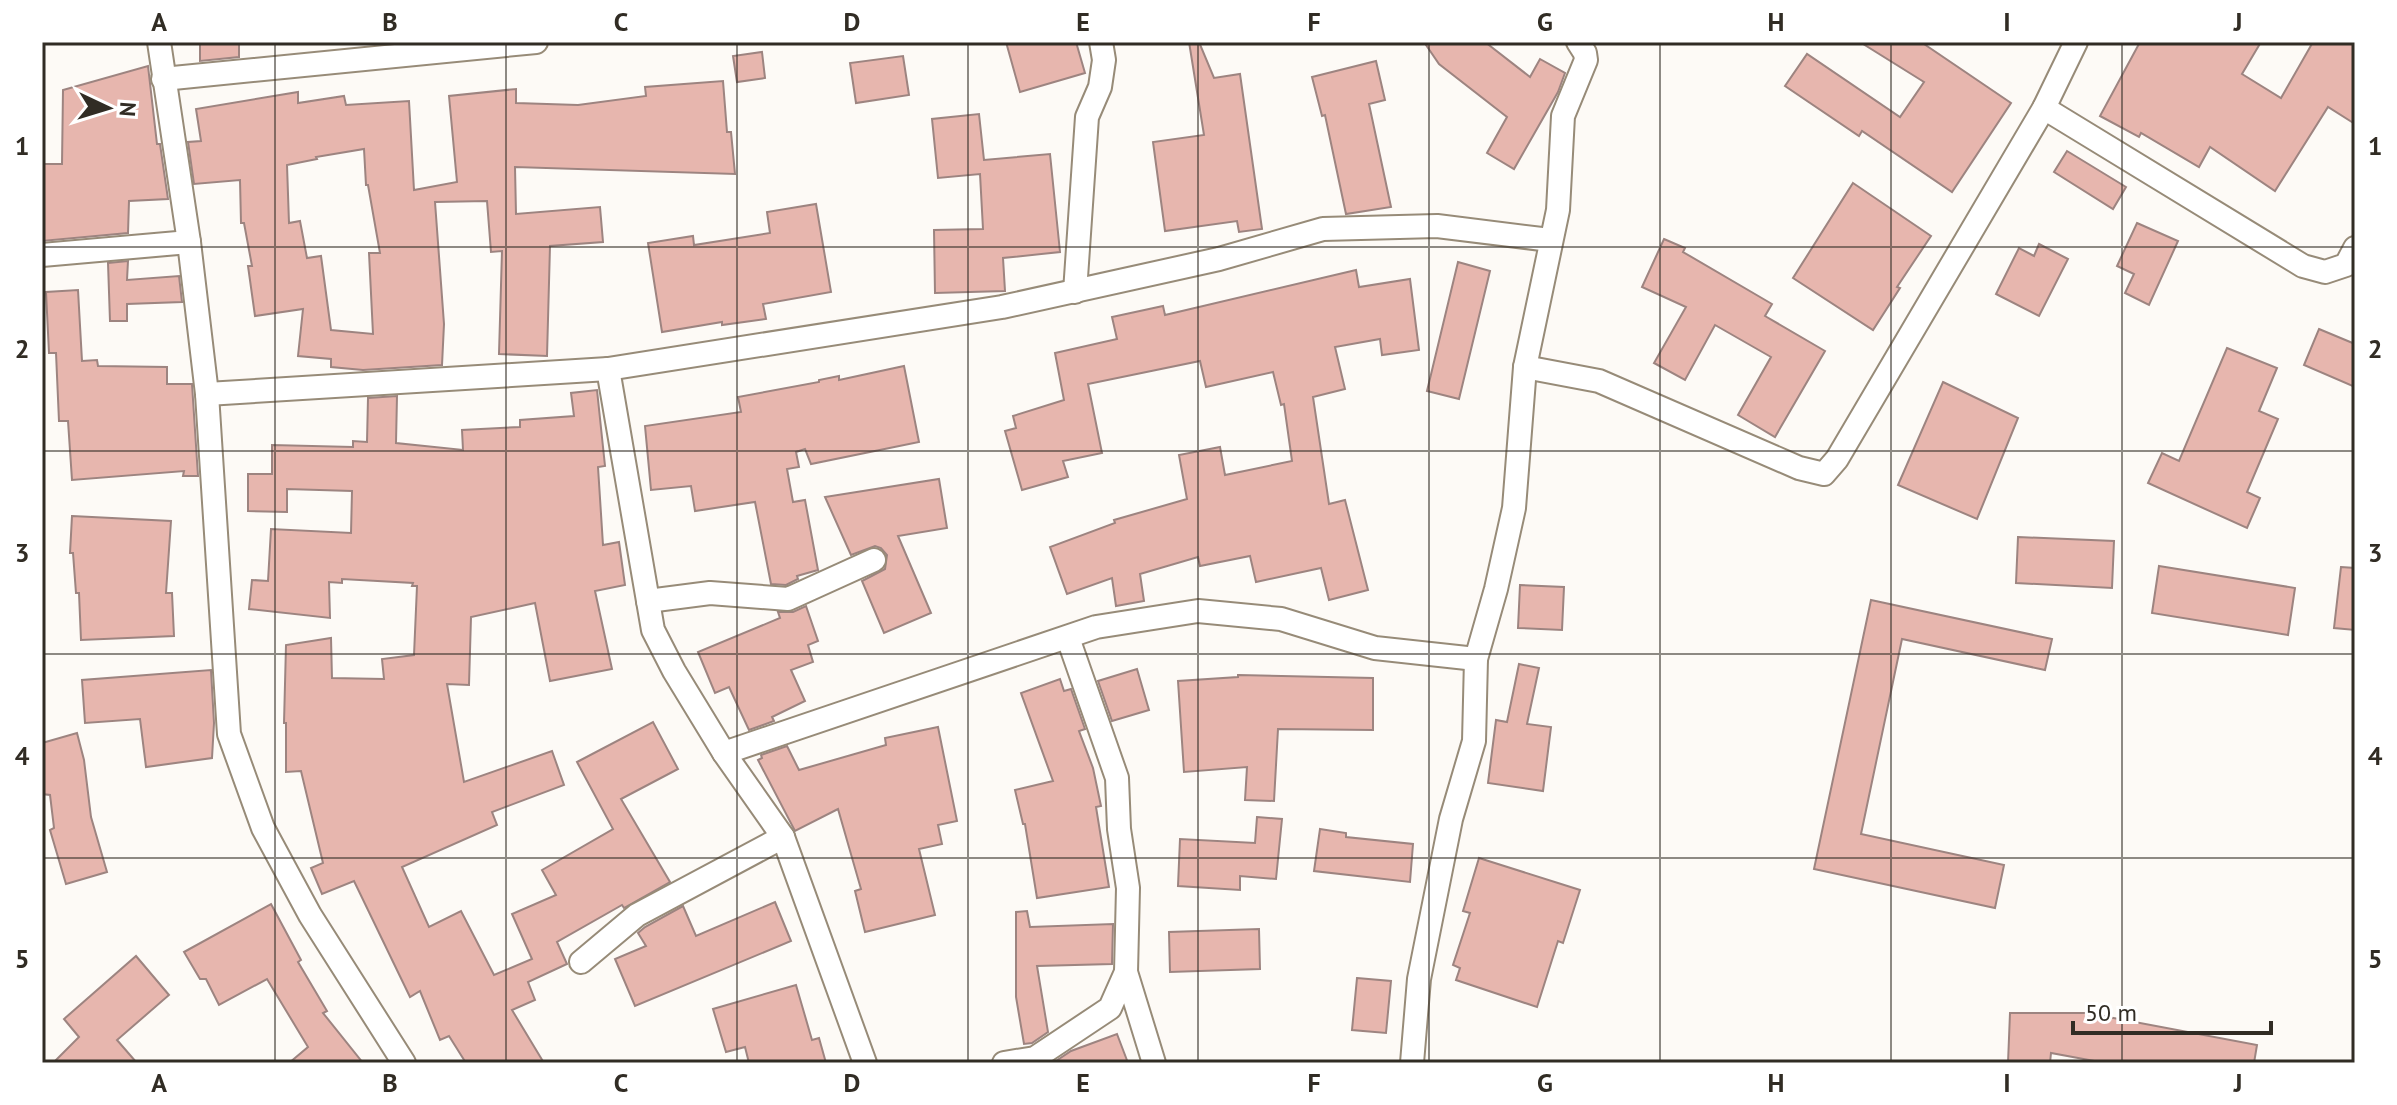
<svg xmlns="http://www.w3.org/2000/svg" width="2397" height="1105" font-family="'PT Sans',sans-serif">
<rect width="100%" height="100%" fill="#fdfaf6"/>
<!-- building -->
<g fill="#e7b6ae" stroke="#9d8480" stroke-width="2" fill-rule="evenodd">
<polygon points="200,42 239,42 239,57 200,61"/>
<polygon points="1006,42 1076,42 1085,73 1020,92"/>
<polygon points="1189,42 1199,42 1214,78 1240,74 1262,229 1239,232 1237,221 1165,231 1153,142 1204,135"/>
<polygon points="1424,42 1485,42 1530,77 1540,59 1565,73 1558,92 1514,169 1487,153 1507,117 1439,64"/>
<polygon points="1860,42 1921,42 2011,103 1952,192 1862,131 1859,136 1785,86 1807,54 1900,117 1924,82"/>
<polygon points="2140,42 2261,42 2242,74 2281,98 2313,42 2355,42 2355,124 2328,107 2275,191 2210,147 2199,167 2141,133 2139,137 2100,116"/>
<polygon points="762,52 765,78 737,82 733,56"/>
<polygon points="903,56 909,95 856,103 850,63"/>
<polygon points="1376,61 1385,100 1369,104 1391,207 1346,214 1325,115 1322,116 1312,77"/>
<polygon points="148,66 157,144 160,144 168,199 129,201 128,233 42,241 42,164 62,164 63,90"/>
<path d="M723,81L727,132H731L735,174L515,167L516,214L600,207L603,242L550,246L547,356L499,354L502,251L491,252L487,201L435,202L444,324L442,365L363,370L331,367V359L298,356L303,309L255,316L248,266H252L244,223H241L240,180L194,184L188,142L201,141L196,109L298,92V103L344,96L346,105L409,101L414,190L457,182L449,96L516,89V103L578,105L646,96L645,87ZM364,149L366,185H368L380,253H369L373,334L331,330L321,256L307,258L300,221L289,223L287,165L317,159L316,157Z"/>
<polygon points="979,114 984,160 1050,154 1060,252 1003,258 1005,291 935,293 934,230 983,229 980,174 938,178 932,119"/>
<polygon points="2067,151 2126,187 2113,209 2054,172"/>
<polygon points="1853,183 1931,236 1897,287 1900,288 1873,330 1793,278"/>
<polygon points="816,204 831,292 763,304 766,319 722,325 722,322 662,332 648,243 693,236 694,245 770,233 767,212"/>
<polygon points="2137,223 2178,241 2149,305 2125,293 2134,274 2117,266"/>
<polygon points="1664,239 1685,248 1683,252 1772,304 1765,316 1825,351 1775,437 1738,415 1771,357 1715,325 1685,380 1654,363 1686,307 1642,287"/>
<polygon points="2039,244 2068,259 2039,316 1996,294 2019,248 2034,256"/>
<polygon points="128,261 127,280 179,276 182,302 127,304 127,321 110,321 108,263"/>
<polygon points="1458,262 1490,271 1459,399 1427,391"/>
<polygon points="1356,270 1359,287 1410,279 1419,350 1382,355 1380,339 1335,347 1345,389 1313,397 1329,504 1345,500 1368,590 1329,600 1321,568 1256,582 1250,556 1200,566 1198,557 1140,574 1144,601 1116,606 1112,578 1067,594 1050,547 1115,523 1114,520 1187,499 1179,455 1220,447 1225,475 1292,461 1284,404 1281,405 1273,372 1206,387 1200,361 1088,384 1102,453 1063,461 1068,477 1022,490 1005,431 1016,428 1013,416 1064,400 1055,353 1117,339 1112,317 1163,306 1165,315"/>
<polygon points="78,290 82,361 97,360 98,366 167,367 167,384 192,384 198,476 183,476 184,471 72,480 68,421 59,421 56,353 49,353 46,292"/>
<polygon points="2319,329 2355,344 2355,387 2304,365"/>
<polygon points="2227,348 2277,368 2259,411 2278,419 2247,492 2260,498 2247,528 2148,483 2162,453 2179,461"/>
<polygon points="904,366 919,442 811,464 805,449 796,452 799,467 787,469 793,502 805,500 818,570 797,576 798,579 786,585 771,584 755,502 695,511 691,486 651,490 645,426 741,412 738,397 819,382 819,380 839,376 839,380"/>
<polygon points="1943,382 2018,418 1977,519 1898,485"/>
<polygon points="597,390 605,466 598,467 603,545 619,542 625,585 595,591 612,669 550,681 535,603 471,617 469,685 447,684 464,782 552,751 564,785 492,812 497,825 402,867 429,927 461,911 494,975 532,959 512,914 556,895 542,870 613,829 577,762 653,722 678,769 621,799 670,882 624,908 622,905 557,942 567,964 528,982 535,1000 512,1010 544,1063 466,1063 449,1036 440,1040 420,991 410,997 354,881 322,894 311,868 323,863 301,771 286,772 286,723 284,723 286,645 331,638 332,678 384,679 382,659 414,655 417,586 412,586 413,583 342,579 342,583 329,582 330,618 249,609 252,580 268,581 271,529 351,533 352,491 287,489 287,512 248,511 248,474 272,474 272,445 353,447 353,441 367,442 368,398 397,396 396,443 463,450 462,430 520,427 520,420 574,416 571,393"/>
<polygon points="939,479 947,528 898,536 931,613 884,633 862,581 885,569 887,555 881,548 875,546 851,555 825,497"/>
<polygon points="72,516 171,521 166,593 172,593 174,636 81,640 79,593 76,593 73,553 70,553"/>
<polygon points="2018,537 2114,541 2112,588 2016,583"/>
<polygon points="2159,566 2295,588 2288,635 2152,613"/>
<polygon points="2341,567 2355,568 2355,630 2334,628"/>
<polygon points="1520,585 1564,587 1562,630 1518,628"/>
<polygon points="1871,600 2052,639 2045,670 1902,639 1861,834 2004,865 1995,908 1814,869"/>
<polygon points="806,606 818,641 808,645 813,662 791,670 805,701 772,717 774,721 749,730 729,687 715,693 698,652 780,618 778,612 793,612"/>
<polygon points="1519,664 1539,668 1527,724 1551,727 1543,791 1488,783 1496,720 1507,722"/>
<polygon points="1137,669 1149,710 1112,721 1098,681"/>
<polygon points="211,670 214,723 212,758 146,767 140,719 85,723 82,680"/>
<polygon points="1238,675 1373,678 1373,730 1278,729 1274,801 1245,800 1247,767 1184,772 1178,681 1238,677"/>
<polygon points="1060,679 1064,691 1071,689 1085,729 1079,731 1093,768 1101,806 1096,807 1109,887 1037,898 1025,824 1023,824 1015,790 1053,781 1021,693"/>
<polygon points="938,727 957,821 938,825 942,844 919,849 935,915 865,932 855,891 861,889 838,809 795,831 758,760 762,758 761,755 787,746 799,770 886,745 885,738"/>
<polygon points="77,733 84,760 91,817 107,872 66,884 50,830 54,828 50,795 42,794 42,743"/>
<polygon points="1257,817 1282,819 1276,879 1240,876 1240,890 1178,886 1180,839 1255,843"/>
<polygon points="1320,829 1346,833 1346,837 1413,844 1410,882 1314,871"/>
<polygon points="1479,858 1580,890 1563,943 1558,941 1537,1007 1456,980 1460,968 1453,965 1470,913 1463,911"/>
<polygon points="775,902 791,941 635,1006 615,959 646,946 638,933 645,927 683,906 696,936"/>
<polygon points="271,904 301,960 298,962 327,1011 323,1013 363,1063 289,1063 308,1047 267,979 219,1005 206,979 200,979 184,952"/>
<polygon points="1027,911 1030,927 1113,924 1112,964 1037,966 1048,1032 1032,1043 1024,1044 1016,997 1016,912"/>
<polygon points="1259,929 1260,969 1170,972 1169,932"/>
<polygon points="136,956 169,995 117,1040 137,1063 53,1063 79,1037 64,1019"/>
<polygon points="1357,978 1391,981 1386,1033 1352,1030"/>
<polygon points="796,985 812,1040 819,1038 826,1063 749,1063 745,1047 726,1052 713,1009"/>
<polygon points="2010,1013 2087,1013 2257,1045 2254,1063 2105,1063 2051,1053 2050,1063 2008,1063"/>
<polygon points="1117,1034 1128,1063 1053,1063 1071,1051"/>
</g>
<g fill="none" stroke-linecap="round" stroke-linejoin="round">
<defs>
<g id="minor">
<polyline points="159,42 189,242 207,394 229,734 263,828 310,915 404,1063"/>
<polyline points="163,79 536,42"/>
<polyline points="2044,108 2303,266 2325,272 2346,265 2355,248"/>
<polyline points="42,255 189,242"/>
<polyline points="1075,292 1087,117 1100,87 1104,60 1101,42"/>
<polyline points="1525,367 1599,381 1799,468 1824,474 1837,459 2044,108 2076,42"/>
<polyline points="608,369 653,630 674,671 724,753 783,837 865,1063"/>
<polyline points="207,394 608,369 1002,307 1219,259 1323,229 1437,226 1550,240"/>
<polyline points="648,601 710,593 788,599 874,560"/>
<polyline points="1068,638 1117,778 1119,829 1128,888 1126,972 1154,1063"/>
<polyline points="724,753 1096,627 1198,611 1281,619 1375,648 1476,659"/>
<polyline points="581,962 637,915 783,837"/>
<polyline points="1004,1063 1035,1058 1110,1008 1126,972"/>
<polyline points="1412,1063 1419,979 1451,819 1474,741 1476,659 1496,589 1514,508 1525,367 1558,210 1563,116 1586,60 1585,53 1578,42"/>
</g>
</defs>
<!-- minor casing -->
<use href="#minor" stroke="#978b78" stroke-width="26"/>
<!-- minor -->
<use href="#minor" stroke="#fff" stroke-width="22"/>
</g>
<!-- grid -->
<path fill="none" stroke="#312c24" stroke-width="2" stroke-opacity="0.55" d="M275,42V1063M506,42V1063M737,42V1063M968,42V1063M1198,42V1063M1429,42V1063M1660,42V1063M1891,42V1063M2122,42V1063M42,247H2355M42,451H2355M42,654H2355M42,858H2355"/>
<!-- border -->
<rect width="2397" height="1105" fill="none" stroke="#ffffff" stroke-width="88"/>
<!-- north arrow -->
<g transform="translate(108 108) rotate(94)" stroke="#ffffff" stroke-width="6" paint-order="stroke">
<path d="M0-6L14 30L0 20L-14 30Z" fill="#312c24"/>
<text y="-12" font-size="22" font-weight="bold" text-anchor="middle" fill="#312c24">N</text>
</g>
<!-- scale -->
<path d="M2073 1021v12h198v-12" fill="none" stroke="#312c24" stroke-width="4"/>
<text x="2085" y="1021" font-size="24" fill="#312c24" stroke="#ffffff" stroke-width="6" paint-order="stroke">50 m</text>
<rect x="44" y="44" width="2309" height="1017" fill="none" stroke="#312c24" stroke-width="3"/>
<g font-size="26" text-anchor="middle" font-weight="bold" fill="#312c24">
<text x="159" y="31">A</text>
<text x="390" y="31">B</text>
<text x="621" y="31">C</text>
<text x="852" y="31">D</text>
<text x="1083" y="31">E</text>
<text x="1314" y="31">F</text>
<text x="1545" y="31">G</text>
<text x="1776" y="31">H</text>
<text x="2007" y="31">I</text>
<text x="2238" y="31">J</text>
<text x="22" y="155">1</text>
<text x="2375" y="155">1</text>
<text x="22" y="358">2</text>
<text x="2375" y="358">2</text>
<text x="22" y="562">3</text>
<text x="2375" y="562">3</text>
<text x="22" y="765">4</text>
<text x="2375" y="765">4</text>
<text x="22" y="968">5</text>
<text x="2375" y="968">5</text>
<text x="159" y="1092">A</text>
<text x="390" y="1092">B</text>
<text x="621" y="1092">C</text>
<text x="852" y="1092">D</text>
<text x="1083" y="1092">E</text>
<text x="1314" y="1092">F</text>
<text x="1545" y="1092">G</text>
<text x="1776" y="1092">H</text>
<text x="2007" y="1092">I</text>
<text x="2238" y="1092">J</text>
</g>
</svg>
